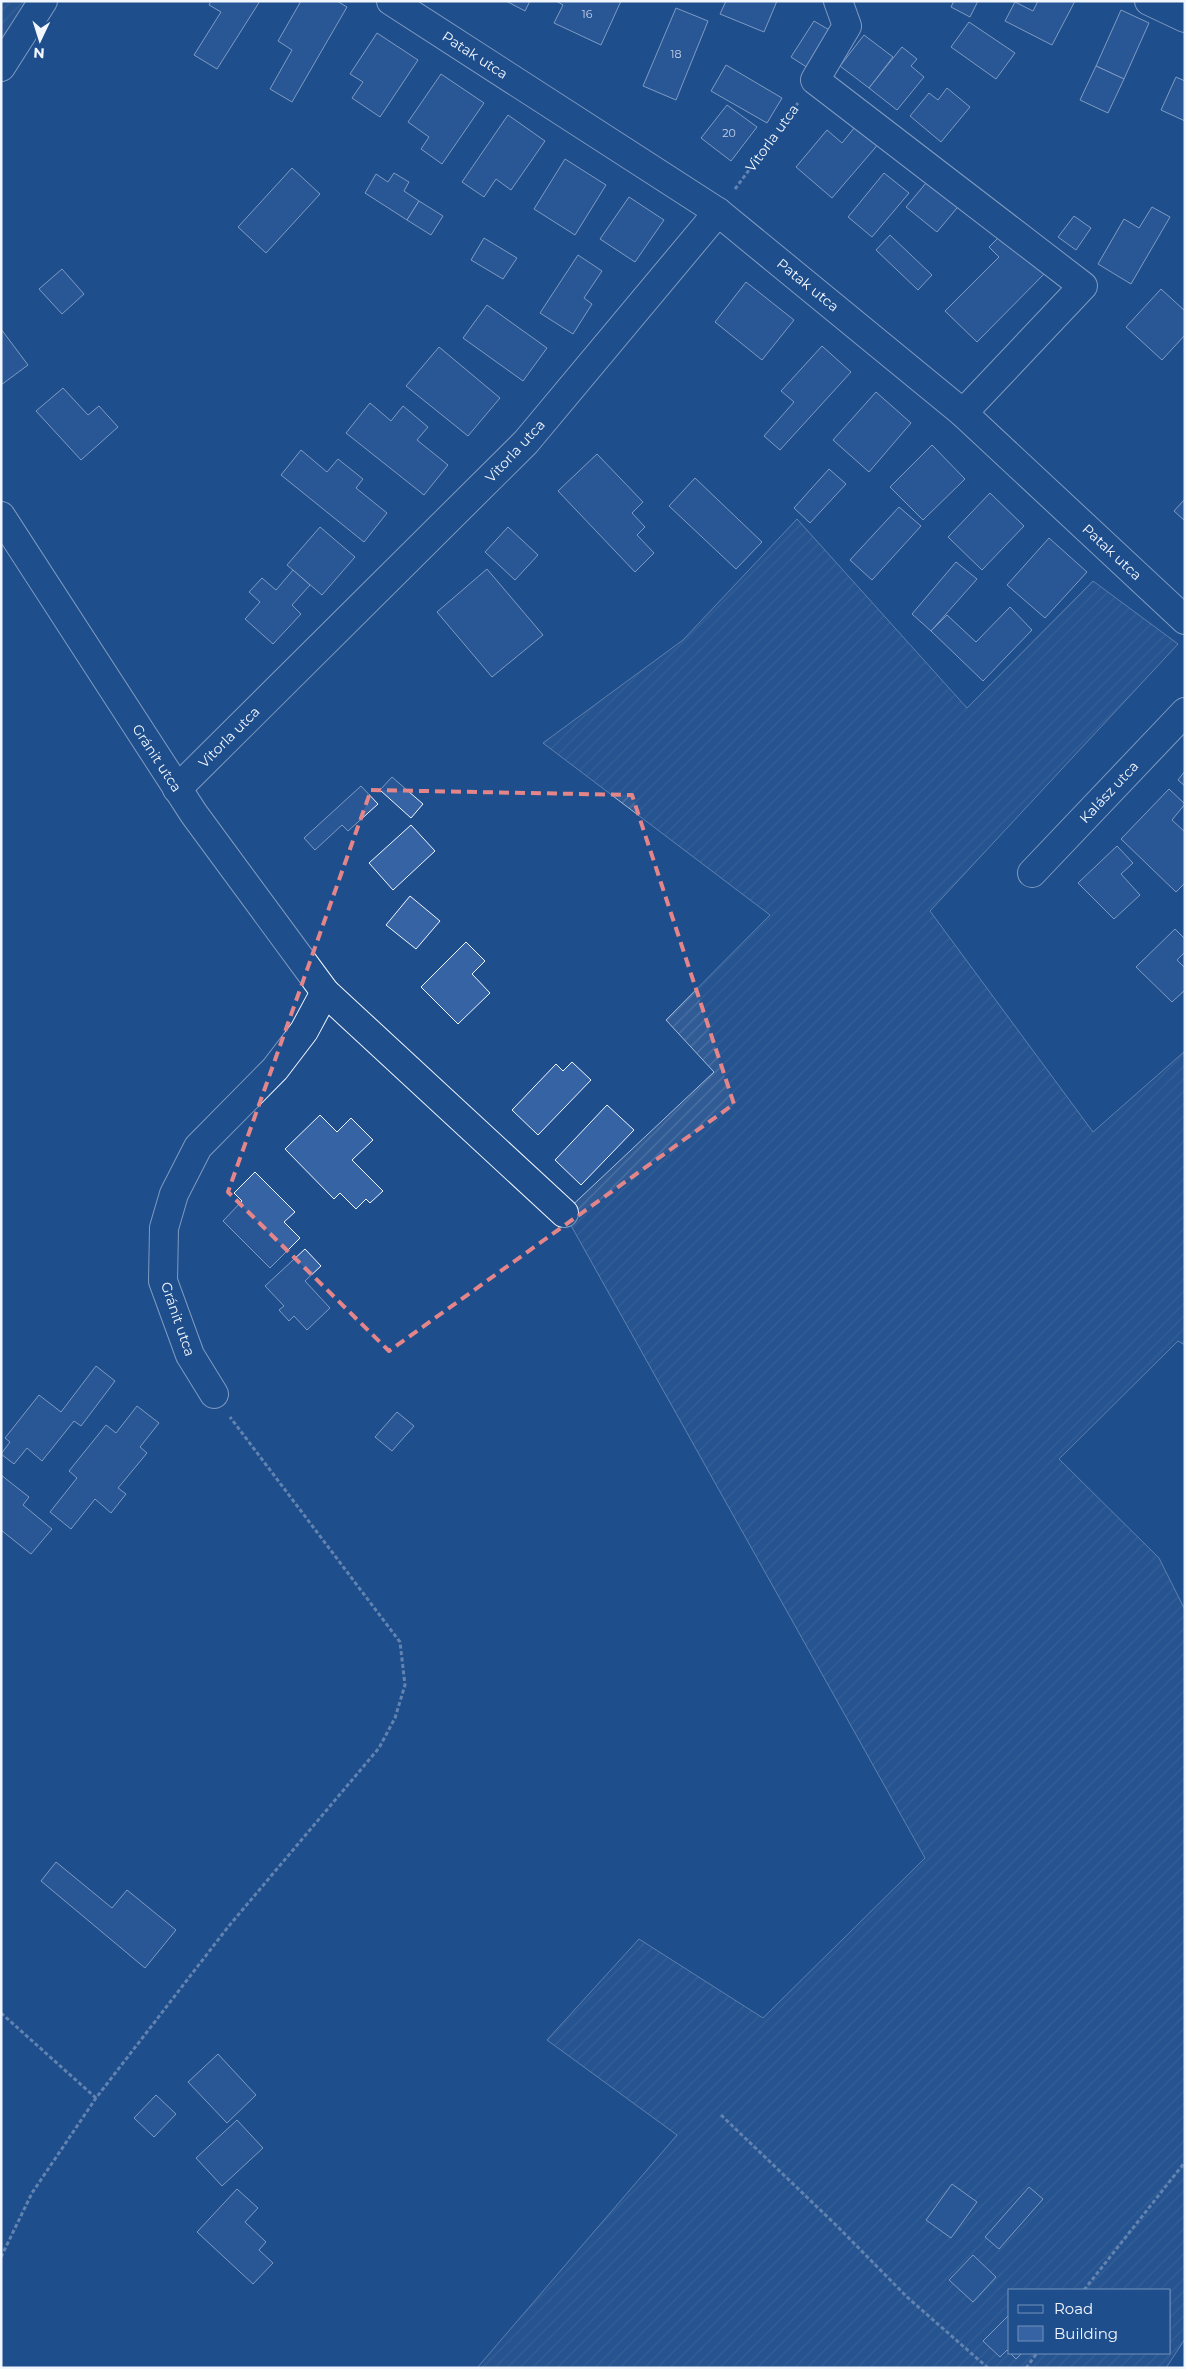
<svg xmlns="http://www.w3.org/2000/svg" width="1186" height="2369" font-family="Montserrat,sans-serif">
<defs>
<pattern id="garden-furrows" width="10" height="10" patternUnits="userSpaceOnUse" patternTransform="scale(1.25)"><rect width="10" height="10" fill="#305b95"/><path d="M-1 1l2-2M0 10L10 0M9 11l2-2" fill="none" stroke="#4e73a5"/></pattern>
</defs>
<rect width="100%" height="100%" fill="#1f4e8c"/>
<!-- garden -->
<g fill="url(#garden-furrows)" stroke="#a8bbd7" fill-rule="evenodd">
<polygon points="1,1 27,1 1,45"/>
<path d="M797,519L967,708L1093,581L1178,644L930,911L1093,1132L1185,1051V1345L1178,1341L1059,1459L1159,1558L1185,1610V2339L1166,2368H477L677,2135L547,2040L639,1939L763,2018L925,1858L564,1213L714,1072L666,1020L770,915L543,743L683,640ZM1010,2290H1170V2353H1010Z"/>
</g>
<!-- building -->
<g fill="#3563a3" stroke="#f2f6ff">
<polygon points="211,1 260,1 217,69 194,55 221,12 209,5"/>
<polygon points="301,1 337,1 347,7 292,102 270,89 292,50 278,41"/>
<polygon points="506,1 530,1 525,11"/>
<polygon points="556,1 621,1 601,45 554,23 563,5"/>
<polygon points="726,1 777,1 764,32 720,14"/>
<polygon points="954,1 978,1 970,17 951,7"/>
<polygon points="1038,1 1075,1 1052,45 1005,21 1015,2 1033,11"/>
<polygon points="676,8 708,21 676,100 643,86"/>
<polygon points="1121,10 1149,23 1124,79 1096,66"/>
<polygon points="814,21 831,31 808,68 791,57"/>
<polygon points="969,22 1015,53 996,79 951,47"/>
<polygon points="377,33 418,60 380,117 352,98 363,82 350,74"/>
<polygon points="864,35 893,57 869,88 840,66"/>
<polygon points="902,47 917,59 911,66 924,77 897,110 869,88"/>
<polygon points="726,65 782,98 767,123 711,91"/>
<polygon points="1096,66 1124,79 1108,113 1080,100"/>
<polygon points="441,74 484,103 442,164 421,149 429,137 408,122"/>
<polygon points="1176,77 1185,81 1185,121 1161,110"/>
<polygon points="947,88 970,107 941,142 910,116 929,93 938,100"/>
<polygon points="727,105 757,127 731,161 701,138"/>
<polygon points="508,115 545,141 511,190 496,179 484,197 462,182"/>
<polygon points="859,122 881,141 832,198 796,167 827,130 842,143"/>
<polygon points="565,159 606,185 575,235 534,209"/>
<polygon points="292,168 320,194 266,253 238,227"/>
<polygon points="394,173 409,182 404,191 419,201 407,220 365,193 376,174 388,182"/>
<polygon points="884,173 909,193 872,237 848,217"/>
<polygon points="931,177 962,202 937,232 906,207"/>
<polygon points="629,197 664,220 635,262 600,239"/>
<polygon points="419,201 443,216 431,235 407,220"/>
<polygon points="1152,207 1170,217 1131,284 1098,264 1124,219 1139,228"/>
<polygon points="1074,216 1091,228 1076,250 1058,237"/>
<polygon points="1007,229 1048,270 977,342 945,311 999,257 989,247"/>
<polygon points="890,235 932,275 918,290 876,250"/>
<polygon points="484,238 517,258 503,279 471,260"/>
<polygon points="578,255 602,271 584,298 592,304 573,334 540,313"/>
<polygon points="62,269 84,294 62,314 39,289"/>
<polygon points="746,282 794,320 762,360 715,322"/>
<polygon points="1161,289 1185,311 1185,335 1162,360 1126,327"/>
<polygon points="487,305 547,348 523,381 463,338"/>
<polygon points="1,329 28,365 1,385"/>
<polygon points="822,346 851,372 780,450 764,436 794,402 781,391"/>
<polygon points="439,347 500,398 468,436 406,386"/>
<polygon points="63,388 88,415 99,406 118,427 81,460 36,411"/>
<polygon points="876,392 911,423 869,472 833,440"/>
<polygon points="370,403 391,421 403,406 428,427 417,440 448,465 424,495 346,433"/>
<polygon points="932,445 965,479 923,520 890,487"/>
<polygon points="301,450 327,472 338,459 363,479 356,488 387,513 364,542 281,475"/>
<polygon points="597,454 643,502 632,513 645,527 637,535 654,553 635,572 558,491"/>
<polygon points="829,469 846,484 810,523 794,508"/>
<polygon points="695,478 762,542 736,569 669,506"/>
<polygon points="990,493 1024,526 982,570 948,537"/>
<polygon points="1185,499 1185,521 1174,511"/>
<polygon points="899,507 921,526 872,580 850,560"/>
<polygon points="320,527 355,557 322,595 287,565"/>
<polygon points="508,527 538,555 515,580 485,552"/>
<polygon points="1049,538 1087,572 1045,618 1007,585"/>
<polygon points="956,562 977,579 931,631 912,614"/>
<polygon points="487,569 543,635 492,677 437,612"/>
<polygon points="293,570 310,585 292,605 301,614 273,644 245,619 260,602 249,592 262,578 276,590"/>
<polygon points="1010,607 1032,630 983,681 931,631 947,615 976,642"/>
<polygon points="1185,771 1185,786 1178,780"/>
<polygon points="392,777 423,804 411,818 380,790"/>
<polygon points="361,786 378,804 348,831 342,825 315,850 304,838"/>
<polygon points="1169,789 1185,804 1172,820 1185,832 1185,883 1176,892 1121,839"/>
<polygon points="411,825 435,851 393,890 369,863"/>
<polygon points="1117,846 1133,863 1121,874 1140,895 1114,919 1078,883"/>
<polygon points="410,896 440,921 416,949 386,925"/>
<polygon points="1175,929 1185,939 1185,952 1177,960 1185,968 1185,990 1172,1002 1136,967"/>
<polygon points="466,942 485,961 472,974 490,993 458,1024 421,987"/>
<polygon points="572,1062 591,1080 538,1135 512,1110 556,1064 563,1071"/>
<polygon points="607,1105 634,1130 581,1185 555,1160"/>
<polygon points="320,1115 337,1132 351,1118 373,1140 352,1160 383,1191 370,1203 366,1199 356,1209 340,1193 334,1199 285,1149"/>
<polygon points="255,1172 295,1212 284,1222 300,1238 270,1268 223,1221 242,1201 234,1193"/>
<polygon points="305,1249 321,1266 305,1281 330,1308 307,1330 294,1316 289,1321 279,1310 284,1306 265,1286"/>
<polygon points="96,1366 115,1381 81,1426 74,1421 42,1461 27,1448 14,1464 1,1454 10,1442 5,1438 39,1395 61,1412"/>
<polygon points="137,1406 159,1423 140,1447 147,1453 118,1488 126,1494 111,1513 95,1499 71,1529 50,1512 77,1478 69,1471 106,1425 116,1433"/>
<polygon points="397,1412 414,1426 392,1451 375,1437"/>
<polygon points="1,1475 29,1497 23,1505 52,1529 31,1554 1,1530"/>
<polygon points="56,1862 112,1908 127,1890 176,1930 145,1968 41,1881"/>
<polygon points="218,2054 256,2095 227,2123 188,2082"/>
<polygon points="156,2095 176,2114 154,2137 134,2118"/>
<polygon points="237,2120 263,2148 222,2186 196,2158"/>
<polygon points="952,2184 977,2202 951,2238 926,2220"/>
<polygon points="1029,2187 1043,2199 999,2249 985,2237"/>
<polygon points="237,2189 258,2208 245,2222 266,2242 259,2250 273,2263 253,2284 197,2232"/>
<polygon points="973,2255 996,2277 973,2302 949,2280"/>
<polygon points="1010,2314 1010,2353 1007,2350 1000,2357 983,2341"/>
<polygon points="1010,2353 1022,2353 1016,2359"/>
</g>
<g fill="none" stroke-linecap="round" stroke-linejoin="round">
<defs>
<g id="minor">
<polyline points="391,1 718,212 963,413 1185,620"/>
<polyline points="838,1 847,26 815,80 1083,286 963,413"/>
<polyline points="1149,1 1185,18"/>
<polyline points="1,67 43,1"/>
<polyline points="1,516 194,814 325,992 564,1213"/>
<polyline points="177,789 526,442 718,212"/>
<polyline points="1032,873 1185,712"/>
<polyline points="214,1394 190,1355 163,1281 164,1228 174,1194 198,1147 275,1069 304,1031 325,992"/>
</g>
</defs>
<!-- minor casing -->
<use href="#minor" stroke="#f2f6ff" stroke-width="30"/>
<!-- path -->
<g stroke="#b3c4dc" stroke-width="3" stroke-dasharray="4 2.5" stroke-linecap="butt">
<polyline points="735,189 798,103"/>
<polyline points="1,2013 96,2098"/>
<polyline points="721,2115 836,2225 907,2297 988,2368"/>
<polyline points="1,2257 32,2193 96,2098 228,1927 379,1748 395,1718 405,1685 400,1642 230,1417"/>
<polyline points="1084,2290 1185,2162"/>
<polyline points="1026,2368 1037,2353"/>
</g>
<!-- minor -->
<use href="#minor" stroke="#1f4e8c" stroke-width="28"/>
</g>
<!-- marked area -->
<path d="M0 0H1186V2369H0ZM371,790L632,795L734,1104L389,1351L228,1192Z" fill="#1f4e8c" fill-opacity=".55" fill-rule="evenodd"/>
<path fill="none" stroke="#e38589" stroke-width="4" stroke-dasharray="10 6" stroke-linejoin="round" d="M371,790L632,795L734,1104L389,1351L228,1192Z"/>
<g text-anchor="middle" dominant-baseline="central" stroke-width="4" stroke-linejoin="round" paint-order="stroke">
<!-- number labels -->
<g font-size="11" fill="#c3d1e8">
<text x="587" y="14">16</text>
<text x="676" y="54">18</text>
<text x="729" y="133">20</text>
</g>
<!-- street labels -->
<g font-size="14" fill="#f2f6ff" stroke="#1f4e8c">
<text transform="translate(475 55) rotate(33)">Patak utca</text>
<text transform="translate(772 138) rotate(-54)">Vitorla utca</text>
<text transform="translate(808 285) rotate(39)">Patak utca</text>
<text transform="translate(515 451) rotate(-47)">Vitorla utca</text>
<text transform="translate(1112 552) rotate(43)">Patak utca</text>
<text transform="translate(229 737) rotate(-45)">Vitorla utca</text>
<text transform="translate(157 758) rotate(57)">Gránit utca</text>
<text transform="translate(1109 792) rotate(-47)">Kalász utca</text>
<text transform="translate(178 1319) rotate(71)">Gránit utca</text>
</g>
</g>
<!-- border -->
<rect width="1186" height="2369" fill="none" stroke="#f2f6ff" stroke-width="5"/>
<!-- legend -->
<rect x="1008" y="2289" width="162" height="65" fill="#1f4e8c" stroke="#7391ba"/>
<rect x="1018" y="2305" width="25" height="8" fill="#1f4e8c" stroke="#7391ba"/>
<text x="1054" y="2314" font-size="15" fill="#f2f6ff">Road</text>
<rect x="1018" y="2326" width="25" height="15" fill="#3563a3" stroke="#7391ba"/>
<text x="1054" y="2339" font-size="15" fill="#f2f6ff">Building</text>
<!-- north arrow -->
<g transform="translate(40 40) rotate(184)" stroke="#1f4e8c" stroke-width="4" paint-order="stroke">
<path d="M0-4L9 19L0 12L-9 19Z" fill="#f2f6ff"/>
<text y="-8" font-size="14" font-weight="bold" text-anchor="middle" fill="#f2f6ff">N</text>
</g>
</svg>
